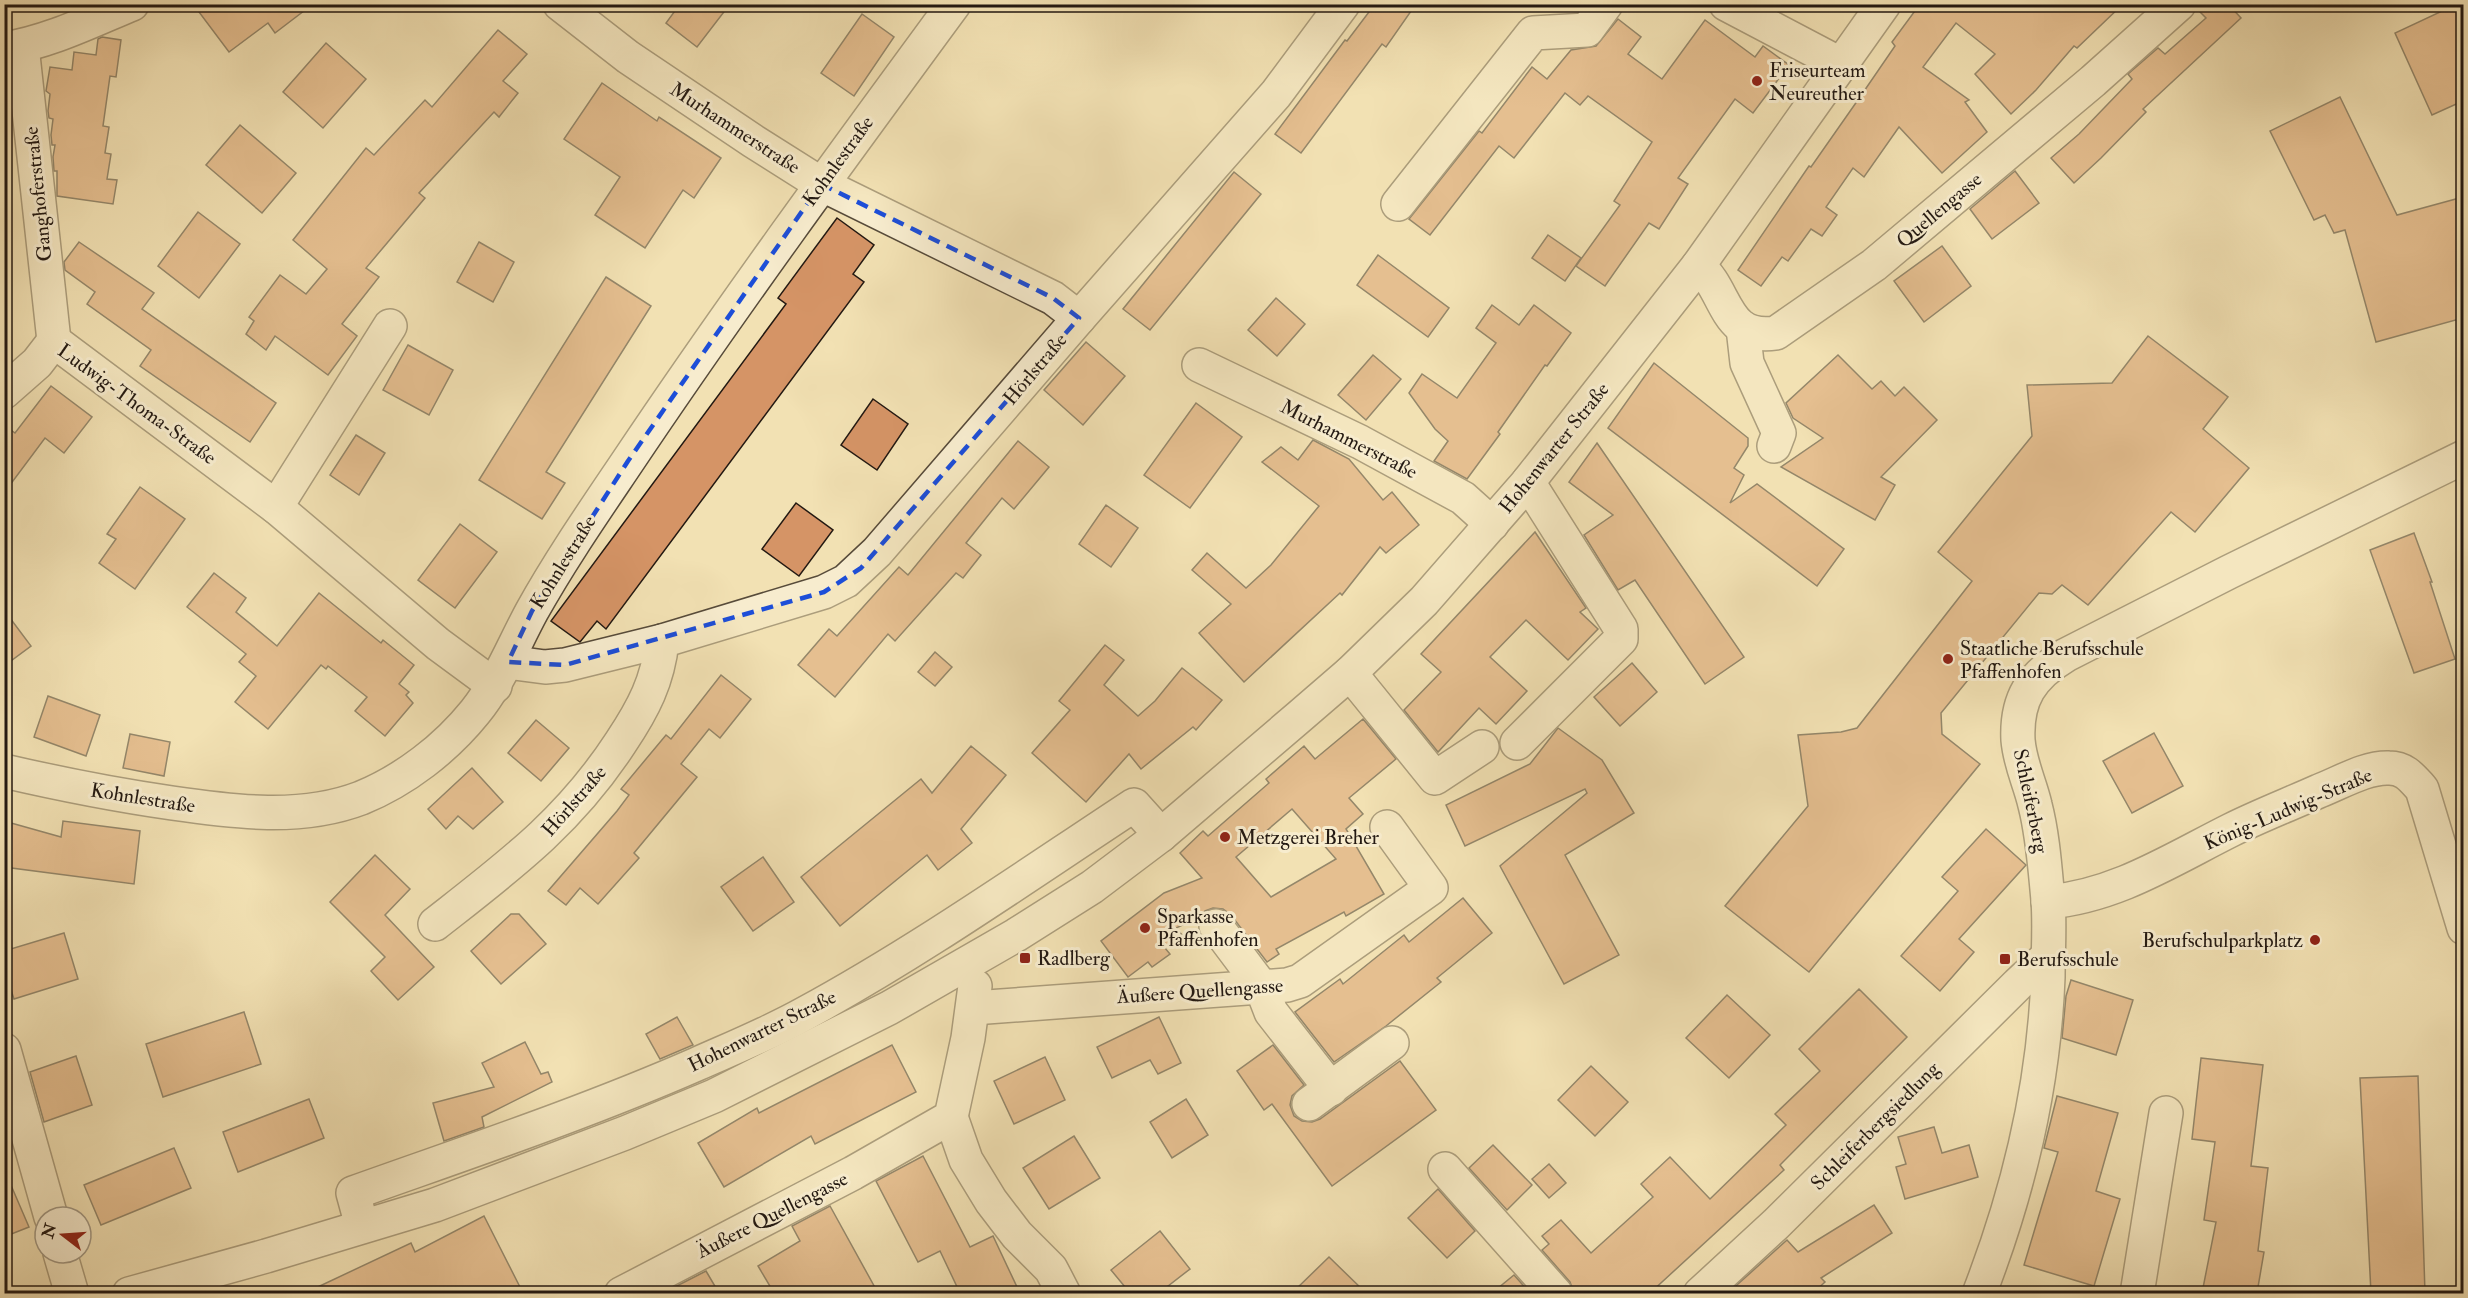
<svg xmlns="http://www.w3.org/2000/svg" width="2468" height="1298" font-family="'IM FELL Double Pica',serif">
<rect width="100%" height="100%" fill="#f2e1b3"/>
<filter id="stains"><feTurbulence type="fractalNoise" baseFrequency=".00333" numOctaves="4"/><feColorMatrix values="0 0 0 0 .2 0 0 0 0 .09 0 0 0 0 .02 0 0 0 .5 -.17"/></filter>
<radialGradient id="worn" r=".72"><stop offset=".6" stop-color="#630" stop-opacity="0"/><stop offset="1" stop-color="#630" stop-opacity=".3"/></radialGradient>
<!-- building -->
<g fill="#d59466" stroke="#231912" stroke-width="1.5" fill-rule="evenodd">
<polygon points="193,4 313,4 275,33 268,23 229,52"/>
<polygon points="680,4 730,4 697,47 666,23"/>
<polygon points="1375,4 1416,4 1386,47 1382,44 1301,153 1275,134 1345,40 1347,41"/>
<polygon points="1920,4 2123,4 2077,48 2074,46 2036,90 2011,114 1975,74 1995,54 1956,23 1923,67 1969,100 1965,102 1987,132 1942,173 1899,127 1864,177 1853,168 1826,207 1837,215 1822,236 1811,229 1788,261 1782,257 1761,286 1738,270 1809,166 1811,167 1860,97 1895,46 1892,42"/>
<polygon points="2197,4 2228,4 2241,18 2143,109 2146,112 2101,158 2074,183 2051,158 2079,134 2132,79 2128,74 2158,48 2165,54 2206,18 2197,9"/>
<polygon points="2457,4 2463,4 2463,101 2432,115 2395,33"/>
<polygon points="862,14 894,37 854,96 821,73"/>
<polygon points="1618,19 1641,37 1628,54 1662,79 1705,20 1755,57 1763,46 1789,65 1753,113 1735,99 1678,178 1688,184 1659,229 1649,223 1605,286 1576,266 1620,205 1614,201 1652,142 1588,96 1580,105 1565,93 1514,158 1499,146 1430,235 1409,219 1479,131 1482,133 1532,67 1547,79 1571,50 1596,46"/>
<polygon points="498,30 527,54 503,81 518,93 499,117 494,112 419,193 425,198 366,268 379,277 342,324 357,336 328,375 275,336 266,350 246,334 254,321 249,317 280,275 306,294 327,269 293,240 366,148 374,155 425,100 432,107"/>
<polygon points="102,37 121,40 116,77 110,76 103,126 109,127 105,153 111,154 107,179 117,180 113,204 57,196 57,171 54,171 53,157 55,145 52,145 51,135 53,119 49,118 48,111 50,94 46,91 50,67 72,70 74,52 96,55 98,39"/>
<polygon points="326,43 366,79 323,128 283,92"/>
<polygon points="602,83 657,121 659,117 721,158 694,198 683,190 645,248 595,215 620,177 564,139"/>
<polygon points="2340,97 2397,215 2463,197 2463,318 2376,342 2345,230 2334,233 2325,215 2314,220 2270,131"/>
<polygon points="240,125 296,173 262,213 206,165"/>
<polygon points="2015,171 2039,203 1992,239 1970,209"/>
<polygon points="1234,172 1261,194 1150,330 1123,309"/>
<polygon points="198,212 240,244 199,298 158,266"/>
<polygon points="837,218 874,245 853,274 864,282 606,629 597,621 580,642 551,621 786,304 778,298"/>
<polygon points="1548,235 1581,258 1565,281 1532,258"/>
<polygon points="79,242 154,293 142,309 276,403 250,442 140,366 151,350 87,304 95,292 65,270 64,262"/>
<polygon points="479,242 514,262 493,302 457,282"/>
<polygon points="1942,246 1971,286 1924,322 1894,281"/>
<polygon points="1378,255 1449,308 1428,337 1357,285"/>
<polygon points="606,277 651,306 546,472 565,483 542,519 479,480"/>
<polygon points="1276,298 1305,324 1277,356 1248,330"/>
<polygon points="1492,305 1519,325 1534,305 1571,333 1547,366 1545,365 1498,432 1500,434 1467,479 1434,461 1448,441 1435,429 1409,393 1422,374 1457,398 1496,343 1476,328"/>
<polygon points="2148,336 2228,397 2203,429 2249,468 2195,532 2171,512 2088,605 2062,585 2052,594 2039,593 1941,713 1942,734 1980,764 1809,972 1725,906 1808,806 1798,735 1841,732 1857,728 1972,581 1938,552 2032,436 2027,385 2112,383"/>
<polygon points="1086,342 1125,376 1083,425 1044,390"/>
<polygon points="408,345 453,370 429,415 383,390"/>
<polygon points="1373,355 1401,379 1366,420 1338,395"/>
<polygon points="1838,355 1872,389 1881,381 1895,396 1904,387 1937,420 1881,477 1895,485 1875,520 1781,467 1823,438 1793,418 1786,403"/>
<polygon points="1654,363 1748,438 1748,446 1734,468 1744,475 1730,503 1757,484 1844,549 1817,586 1608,428"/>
<polygon points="51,386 92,417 64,453 45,438 4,493 4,425 15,433"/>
<polygon points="873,399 908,424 877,470 841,445"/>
<polygon points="1196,403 1242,437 1190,508 1144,475"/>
<polygon points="356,435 385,453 359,495 330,475"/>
<polygon points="1313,440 1349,459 1383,500 1392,492 1419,525 1386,553 1380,547 1342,595 1340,593 1244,682 1199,633 1231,604 1192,570 1207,553 1246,588 1271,565 1319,506 1262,462 1281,447 1298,460"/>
<polygon points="1018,441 1049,467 1014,509 1002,498 966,543 981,555 963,578 956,573 895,641 888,634 835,697 798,665 829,629 837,636 899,567 908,575"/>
<polygon points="1597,443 1744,657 1705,684 1635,580 1618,590 1584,535 1613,515 1569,482"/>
<polygon points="140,487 185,519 135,589 99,563 116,539 107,534"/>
<polygon points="796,503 833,530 799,576 762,549"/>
<polygon points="1106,505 1138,528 1111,567 1079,544"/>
<polygon points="460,524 497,552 455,608 418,580"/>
<polygon points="1535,532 1586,608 1580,612 1598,629 1568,660 1526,620 1490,657 1527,691 1496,724 1479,708 1438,752 1404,710 1441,672 1421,654"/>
<polygon points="2414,533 2432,582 2430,582 2455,659 2414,673 2370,550"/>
<polygon points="214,573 246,598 236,612 277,646 319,593 381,643 383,640 414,665 399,684 409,692 406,695 413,703 385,736 355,711 367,697 328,666 326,669 321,665 268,729 235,702 256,676 239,662 246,654 187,607"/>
<polygon points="4,610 31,646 4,666"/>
<polygon points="1105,645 1124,660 1104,685 1138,716 1155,701 1182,668 1222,700 1196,730 1193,727 1141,769 1129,754 1086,802 1032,753 1070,710 1059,701"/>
<polygon points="935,652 952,667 935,686 918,672"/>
<polygon points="1632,663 1657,692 1620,726 1594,697"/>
<polygon points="721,675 751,699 720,738 709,729 681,764 697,777 634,853 639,858 598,904 580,888 566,905 548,891 617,811 629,795 621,789 666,735 671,739"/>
<polygon points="48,696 100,715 86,756 34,737"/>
<path d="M1363,719L1396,759L1349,798L1363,814L1346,829L1384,894L1346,916L1344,912L1276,949L1279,954L1267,962L1231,915L1223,909L1213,908L1205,911L1200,917L1176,928L1182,935L1165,948L1170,954L1152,967L1148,962L1128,977L1101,941L1164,893L1202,878L1180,853L1203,831L1208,836L1269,783L1266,779L1304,746L1315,759ZM1292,809L1336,859L1271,897L1236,857Z"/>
<polygon points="536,720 569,748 541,781 508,753"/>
<polygon points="1558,728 1602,760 1634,813 1565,855 1619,955 1564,984 1500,866 1587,793 1585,789 1465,846 1446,805 1530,764"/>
<polygon points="2154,733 2183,786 2132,813 2103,761"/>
<polygon points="130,734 170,742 164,776 123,768"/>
<polygon points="971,746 1006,775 961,829 972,843 938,870 927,855 840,926 801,877 921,779 932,793"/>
<polygon points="472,768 503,802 473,829 458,816 446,829 428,809"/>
<polygon points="4,821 61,837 63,821 140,831 134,884 4,867"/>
<polygon points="1986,829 2026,865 1959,939 1974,952 1940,991 1901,956 1958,891 1942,877"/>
<polygon points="375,855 410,889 385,915 434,967 398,1000 371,971 385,957 330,902"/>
<polygon points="763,857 794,902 753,931 721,887"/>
<polygon points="1463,898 1492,933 1437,978 1441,982 1386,1026 1334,1062 1295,1012 1340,979 1343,984 1404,935 1409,942"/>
<polygon points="511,914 519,914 546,944 501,984 471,951"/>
<polygon points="64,933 78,979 14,999 4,969 4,951"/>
<polygon points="2071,980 2133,1000 2116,1055 2062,1038 2066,996"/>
<polygon points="1859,989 1907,1037 1780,1165 1784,1170 1650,1293 1574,1293 1570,1282 1542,1250 1549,1244 1542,1236 1561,1220 1591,1253 1653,1197 1641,1184 1670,1157 1710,1199 1786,1125 1775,1114 1820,1071 1799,1049"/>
<polygon points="1727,995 1770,1035 1729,1078 1686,1038"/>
<polygon points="244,1012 261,1064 163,1097 146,1044"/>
<polygon points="677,1017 693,1045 660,1059 646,1034"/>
<polygon points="1159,1017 1181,1063 1158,1074 1150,1060 1112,1078 1097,1047"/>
<polygon points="525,1042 541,1074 548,1072 552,1082 482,1117 484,1127 444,1141 433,1103 494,1087 482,1063"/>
<polygon points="892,1045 916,1092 815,1144 811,1136 724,1187 698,1143 757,1108 759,1113"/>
<polygon points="1273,1045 1304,1085 1292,1096 1290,1105 1294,1116 1302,1121 1312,1122 1320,1119 1400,1061 1436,1110 1332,1186 1272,1104 1264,1110 1237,1071"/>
<polygon points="76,1056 92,1105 44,1122 30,1072"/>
<polygon points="1045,1057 1065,1100 1014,1124 994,1081"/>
<polygon points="2201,1058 2263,1065 2251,1166 2268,1168 2258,1251 2264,1252 2257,1293 2202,1293 2216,1222 2204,1220 2215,1142 2192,1139"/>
<polygon points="1591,1066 1628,1102 1595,1136 1558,1100"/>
<polygon points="2418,1076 2425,1293 2371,1293 2360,1078"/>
<polygon points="2057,1096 2118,1113 2096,1191 2120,1199 2094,1286 2024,1265 2058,1152 2044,1148"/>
<polygon points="309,1099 324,1138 238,1172 223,1132"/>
<polygon points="1186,1099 1208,1135 1172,1158 1150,1122"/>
<polygon points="1934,1127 1942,1153 1969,1145 1978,1177 1905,1199 1896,1167 1906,1164 1898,1137"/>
<polygon points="1074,1136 1100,1178 1049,1209 1023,1168"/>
<polygon points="1493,1145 1532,1185 1507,1210 1469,1168"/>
<polygon points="174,1148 191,1188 101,1225 84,1185"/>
<polygon points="923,1156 970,1247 993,1236 1017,1287 1002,1293 960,1293 940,1251 918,1262 876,1181"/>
<polygon points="1549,1164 1566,1183 1549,1198 1532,1179"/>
<polygon points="4,1169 29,1227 4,1237"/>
<polygon points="1438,1189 1475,1231 1447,1258 1408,1218"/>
<polygon points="1874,1205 1892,1233 1821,1278 1825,1282 1813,1293 1728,1293 1787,1240 1798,1252"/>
<polygon points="830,1206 878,1293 774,1293 758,1266 800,1241 792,1226"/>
<polygon points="484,1216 523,1293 305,1293 411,1243 415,1252"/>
<polygon points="1160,1231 1190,1269 1159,1293 1130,1293 1111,1270"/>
<polygon points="1329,1257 1366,1293 1292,1293"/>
<polygon points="706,1271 719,1293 663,1293"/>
<polygon points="1514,1275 1530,1293 1492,1293"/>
</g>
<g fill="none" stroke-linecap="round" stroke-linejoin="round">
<defs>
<g id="minor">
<polyline points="560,4 628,57 753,141 821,184 1053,298 1079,318"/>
<polyline points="1726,4 1842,65"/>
<polyline points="22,46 54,341"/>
<path d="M4,49C49,42 91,21 132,4"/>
<polyline points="1398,204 1533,33 1587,30 1606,4"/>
<path d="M1698,266C1728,290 1723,341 1776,333L1874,265L2093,81L2179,4"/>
<polyline points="1743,328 1747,363 1779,433 1774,446"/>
<polyline points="1199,365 1360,442 1463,498 1492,524"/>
<polyline points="4,392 37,363 54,341 276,507 438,644 495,686"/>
<polyline points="276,507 390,326"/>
<polyline points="508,662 545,667 565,665 662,641"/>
<polyline points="1350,673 1435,778 1482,747"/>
<polyline points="1517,743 1621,639 1621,629 1528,482"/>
<path d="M4,771C60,784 116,795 172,803C235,812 301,821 361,798C405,780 446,748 475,712C500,681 513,646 532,611C561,559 595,510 628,461C732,306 843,155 954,4"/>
<path d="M2048,902C2116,896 2171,860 2231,830C2259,816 2290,804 2319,791C2340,783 2366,767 2389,768C2405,768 2412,778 2422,789L2464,928"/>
<path d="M435,924C509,866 569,822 621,742C643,709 658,681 662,641L824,592L846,581L877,552L1079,318L1276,94L1343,4"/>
<polyline points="1216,926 1261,986 1271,1012 1331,1089"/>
<polyline points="973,1008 1287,985 1300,981 1431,888 1387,827"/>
<polyline points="4,1050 51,1217"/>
<polyline points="1309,1104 1392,1043"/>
<polyline points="951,1117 966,1160 991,1201 1017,1235 1051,1269 1064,1294"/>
<polyline points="1445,1169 1556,1294"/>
<path d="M362,1226L353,1193C468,1152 585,1113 697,1064C733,1048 770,1033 804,1014C918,952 1026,876 1134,805L1161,835"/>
<polyline points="60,1253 72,1294"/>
<polyline points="129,1294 266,1256 435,1205 625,1133 714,1096 889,1008 1016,935 1092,887 1161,835 1299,717 1350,673 1424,601 1528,482 1698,266 1884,4"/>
<polyline points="621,1294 853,1173 951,1117 968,1038 975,986"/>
<polyline points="1700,1294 1776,1224 2018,984 2048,956"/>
<path d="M1979,1294C2019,1191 2044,1087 2048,977C2048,951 2050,925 2048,900C2045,869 2043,836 2035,805C2030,783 2020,764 2018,740C2016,699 2031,676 2066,655L2229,572L2464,457"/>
<polyline points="2137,1294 2166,1113"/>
</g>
</defs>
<!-- minor casing -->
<use href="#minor" stroke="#574b3a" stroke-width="36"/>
<!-- minor -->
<use href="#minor" stroke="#f7ecce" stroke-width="33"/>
</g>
<!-- marked area -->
<path d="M0 0H2468V1298H0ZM821,184L1053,298L1079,318L861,568L824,592L565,665L508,662L532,611L628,461Z" fill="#f2e1b3" fill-opacity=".55" fill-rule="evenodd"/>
<path fill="none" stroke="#1d4ed8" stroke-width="4.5" stroke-dasharray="12 8" stroke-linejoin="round" d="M821,184L1053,298L1079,318L861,568L824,592L565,665L508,662L532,611L628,461Z"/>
<!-- markers -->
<g fill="#8f2418" stroke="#f7ecce" stroke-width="2">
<circle cx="1757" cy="81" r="6"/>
<circle cx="1948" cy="659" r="6"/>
<circle cx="1225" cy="837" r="6"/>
<circle cx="1145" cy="928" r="6"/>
<circle cx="2315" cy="940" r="6"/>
<rect x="1019" y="952" width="12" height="12" rx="3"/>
<rect x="1999" y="953" width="12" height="12" rx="3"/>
</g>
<g text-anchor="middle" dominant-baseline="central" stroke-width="6" stroke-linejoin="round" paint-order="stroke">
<!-- poi labels -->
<g font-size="20" fill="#231912" stroke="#f7ecce" text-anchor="start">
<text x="1769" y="70">Friseurteam<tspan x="1769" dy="23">Neureuther</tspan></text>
<text x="1960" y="648">Staatliche Berufsschule<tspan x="1960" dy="23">Pfaffenhofen</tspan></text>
<text x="1237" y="837">Metzgerei Breher</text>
<text x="1157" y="916">Sparkasse<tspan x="1157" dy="23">Pfaffenhofen</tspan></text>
<text x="2303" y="940" text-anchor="end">Berufschulparkplatz</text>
<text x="1037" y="958">Radlberg</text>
<text x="2017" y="959">Berufsschule</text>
</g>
<!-- street labels -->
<g font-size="20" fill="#231912" stroke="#f7ecce">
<text transform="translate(735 128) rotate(33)">Murhammerstraße</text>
<text transform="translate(838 161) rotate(-54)">Kohnlestraße</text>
<text transform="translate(38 194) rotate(-96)">Ganghoferstraße</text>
<text transform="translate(1939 210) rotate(-40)">Quellengasse</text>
<text transform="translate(1035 369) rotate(-50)">Hörlstraße</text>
<text transform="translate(137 404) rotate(36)">Ludwig-Thoma-Straße</text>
<text transform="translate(1349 439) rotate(27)">Murhammerstraße</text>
<text transform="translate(1554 448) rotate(-51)">Hohenwarter Straße</text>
<text transform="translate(563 562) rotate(-58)">Kohnlestraße</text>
<text transform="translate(143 798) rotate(9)">Kohnlestraße</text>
<text transform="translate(574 801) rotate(-49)">Hörlstraße</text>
<text transform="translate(2031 801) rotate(78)">Schleiferberg</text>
<text transform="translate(2288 809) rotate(-23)">König-Ludwig-Straße</text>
<text transform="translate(1200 991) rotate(-4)">Äußere Quellengasse</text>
<text transform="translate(762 1031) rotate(-26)">Hohenwarter Straße</text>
<text transform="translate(1875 1126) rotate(-45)">Schleiferbergsiedlung</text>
<text transform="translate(772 1215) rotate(-27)">Äußere Quellengasse</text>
</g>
</g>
<!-- margin -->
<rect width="2468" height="1298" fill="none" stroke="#f2e1b3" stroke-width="24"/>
<rect x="6" y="6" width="2456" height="1286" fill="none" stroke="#231912" stroke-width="3"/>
<rect x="12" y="12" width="2444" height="1274" fill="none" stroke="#231912" stroke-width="1.5"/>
<!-- north arrow -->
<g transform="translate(63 1235) rotate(287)"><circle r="28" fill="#f7ecce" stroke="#a29883" stroke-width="1.5"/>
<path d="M0-4.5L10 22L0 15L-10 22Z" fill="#8f2418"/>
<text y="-9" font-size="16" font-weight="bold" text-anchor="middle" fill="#231912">N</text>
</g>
<rect width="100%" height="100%" filter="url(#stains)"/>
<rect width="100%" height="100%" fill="url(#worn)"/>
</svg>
